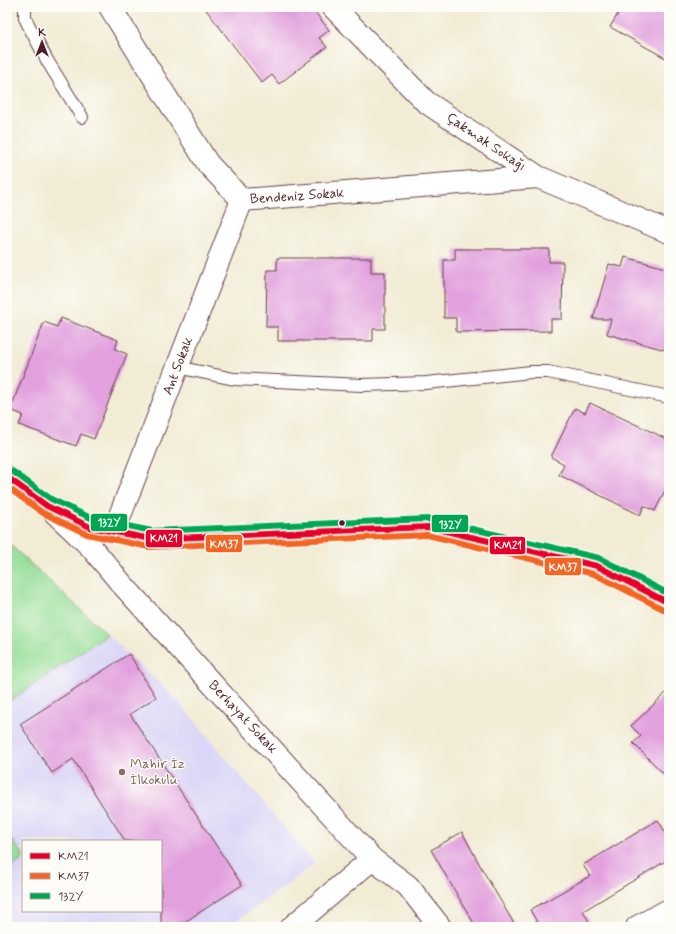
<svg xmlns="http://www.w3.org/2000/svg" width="676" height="934" font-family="Mynerve,sans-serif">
<rect width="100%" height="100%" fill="#fdfcf7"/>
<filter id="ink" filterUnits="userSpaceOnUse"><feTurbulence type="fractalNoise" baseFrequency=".025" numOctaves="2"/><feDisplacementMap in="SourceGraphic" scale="8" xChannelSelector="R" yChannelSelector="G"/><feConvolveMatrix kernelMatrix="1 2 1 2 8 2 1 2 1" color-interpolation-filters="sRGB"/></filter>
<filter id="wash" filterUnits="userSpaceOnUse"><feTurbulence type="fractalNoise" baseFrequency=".012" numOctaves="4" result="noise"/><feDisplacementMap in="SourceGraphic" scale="16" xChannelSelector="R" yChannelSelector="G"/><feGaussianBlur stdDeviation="0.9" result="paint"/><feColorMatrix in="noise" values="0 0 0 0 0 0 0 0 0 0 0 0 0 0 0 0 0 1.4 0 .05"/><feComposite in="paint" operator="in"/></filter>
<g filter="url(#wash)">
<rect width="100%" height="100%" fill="#f2ecd5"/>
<!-- built -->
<path fill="#dad6f7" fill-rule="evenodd" d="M107,634L177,700L315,864L228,927H7V703ZM23,841H161V911H23Z"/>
<!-- green -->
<g fill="#96de98" stroke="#707e62">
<polygon points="7,542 107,634 7,703"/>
<polygon points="7,835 23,854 23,859 7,870"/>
</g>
<g id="blocks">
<!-- building -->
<g fill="#e2a1de">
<polygon points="204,7 311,7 329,30 319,38 327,47 279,84 272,75 262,83"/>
<polygon points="622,7 669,7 669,60 610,27"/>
<polygon points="455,249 549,249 549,262 563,262 562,319 551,319 551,331 456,332 456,318 444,318 444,260 455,260"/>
<polygon points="625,257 669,269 669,351 607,334 611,319 593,319 609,264 622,267"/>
<polygon points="277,258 371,258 371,272 385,272 385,329 373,329 373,341 278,341 278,327 266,327 267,270 277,270"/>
<polygon points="61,318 118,340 115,349 127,354 94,439 81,434 76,446 19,425 23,415 10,410 44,322 57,327"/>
<polygon points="590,403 669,440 669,482 655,511 644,506 640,515 559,475 564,464 551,457 575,408 585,413"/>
<polygon points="129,654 156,697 130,714 242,885 177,927 161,927 161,841 125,841 73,759 52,773 20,724"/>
<polygon points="669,690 669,779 633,743 641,736 631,726"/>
<polygon points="658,820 669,838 669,859 583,911 592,927 540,927 530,910 590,876 583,865"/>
<polygon points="462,832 482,869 516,927 476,927 431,850"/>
</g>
</g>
</g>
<g filter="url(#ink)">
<use href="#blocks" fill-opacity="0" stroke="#633e44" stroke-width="1"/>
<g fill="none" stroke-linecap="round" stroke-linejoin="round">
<defs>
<g id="lane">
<polyline points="25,7 25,18 29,26 48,62 82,117"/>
<polyline points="177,367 234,379 362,385 426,383 531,372 548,372 669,397"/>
</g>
<g id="street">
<polyline points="110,7 208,164 242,200 538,177"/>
<polyline points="333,7 426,102 538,177 669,232"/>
<polyline points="54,512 91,547 121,583 204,675 372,859 408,886 440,927"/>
<polyline points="114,531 242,200"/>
<polyline points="292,927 372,859"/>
<polyline points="637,927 669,910"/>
</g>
<polyline id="secondary" points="7,477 47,506 90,527 151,539 428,527 597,566 669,603"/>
</defs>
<!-- lane casing -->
<use href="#lane" stroke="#633e44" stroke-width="14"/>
<!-- street casing -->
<use href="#street" stroke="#633e44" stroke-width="24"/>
<!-- secondary casing -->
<use href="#secondary" stroke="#633e44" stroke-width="24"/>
<!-- lane -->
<use href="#lane" stroke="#fff" stroke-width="12"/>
<!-- street -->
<use href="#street" stroke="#fff" stroke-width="22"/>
<!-- secondary -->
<use href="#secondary" stroke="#fff" stroke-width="22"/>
<defs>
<polyline id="bus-1" points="7,477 47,506 90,527 151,539 428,527 597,566 669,603"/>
<polyline id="bus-2" points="7,487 43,513 87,534 149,547 427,535 594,574 665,610"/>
<polyline id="bus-3" points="12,471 51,499 93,519 152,531 429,519 599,558 669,594"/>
</defs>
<!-- bus-1 casing -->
<use href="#bus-1" stroke="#fdfcf7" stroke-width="9"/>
<!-- bus-2 casing -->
<use href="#bus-2" stroke="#fdfcf7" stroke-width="9"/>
<!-- bus-3 casing -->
<use href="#bus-3" stroke="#fdfcf7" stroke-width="9"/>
<!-- bus-1 -->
<use href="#bus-1" stroke="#e4002b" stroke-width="6"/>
<!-- bus-2 -->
<use href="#bus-2" stroke="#f26522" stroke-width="6"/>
<!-- bus-3 -->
<use href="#bus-3" stroke="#00a651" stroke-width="6"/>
</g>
</g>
<!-- markers -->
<circle fill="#4a1f2b" stroke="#fdfcf7" stroke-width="1.5" cx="342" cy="523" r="3.5"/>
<circle fill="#8d6e63" stroke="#fdfcf7" stroke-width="1.5" cx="122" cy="772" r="4"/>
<g text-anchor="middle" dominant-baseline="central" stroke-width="3" stroke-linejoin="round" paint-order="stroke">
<!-- street labels -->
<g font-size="14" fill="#4a1f2b" stroke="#fdfcf7">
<text transform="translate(486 142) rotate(34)">Çakmak Sokağı</text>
<text transform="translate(297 196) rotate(-4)">Bendeniz Sokak</text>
<text transform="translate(178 366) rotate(-69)">Ant Sokak</text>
<text transform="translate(243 717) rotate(47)">Berhayat Sokak</text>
</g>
<!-- education labels -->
<g font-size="14" fill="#785e54" stroke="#fdfcf7" text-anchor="start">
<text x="130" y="764">Mahir İz<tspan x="130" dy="16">İlkokulu</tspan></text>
</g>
</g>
<g stroke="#fdfcf7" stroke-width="1.5">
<rect x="90" y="513" width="38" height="19" rx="4" fill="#00a651"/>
<rect x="431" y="514" width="38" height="19" rx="4" fill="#00a651"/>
<rect x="145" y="529" width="38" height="19" rx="4" fill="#e4002b"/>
<rect x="205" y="534" width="38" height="19" rx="4" fill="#f26522"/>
<rect x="489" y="536" width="37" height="19" rx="4" fill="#e4002b"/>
<rect x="544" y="557" width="38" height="19" rx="4" fill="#f26522"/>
</g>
<g font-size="11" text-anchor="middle" font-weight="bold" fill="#fff">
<text x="109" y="526">132Y</text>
<text x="450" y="528">132Y</text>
<text x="164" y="542">KM21</text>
<text x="224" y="548">KM37</text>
<text x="508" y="549">KM21</text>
<text x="563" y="571">KM37</text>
</g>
<!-- margin -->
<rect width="676" height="934" fill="none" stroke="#fdfcf7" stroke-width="24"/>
<!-- legend -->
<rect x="22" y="840" width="140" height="72" fill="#fdfcf7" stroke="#b5a4a5"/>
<rect x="30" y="853" width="20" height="6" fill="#e4002b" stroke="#b5a4a5"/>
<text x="58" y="860" font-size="12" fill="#4a1f2b">KM21</text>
<rect x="30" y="873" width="20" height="6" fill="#f26522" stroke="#b5a4a5"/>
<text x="58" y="880" font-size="12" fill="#4a1f2b">KM37</text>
<rect x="30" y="893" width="20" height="6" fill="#00a651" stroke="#b5a4a5"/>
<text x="58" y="900" font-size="12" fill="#4a1f2b">132Y</text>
<!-- north arrow -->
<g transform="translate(42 42)" stroke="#fdfcf7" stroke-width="3" paint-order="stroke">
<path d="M0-3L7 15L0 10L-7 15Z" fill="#4a1f2b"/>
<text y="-6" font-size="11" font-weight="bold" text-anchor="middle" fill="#4a1f2b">K</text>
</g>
</svg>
